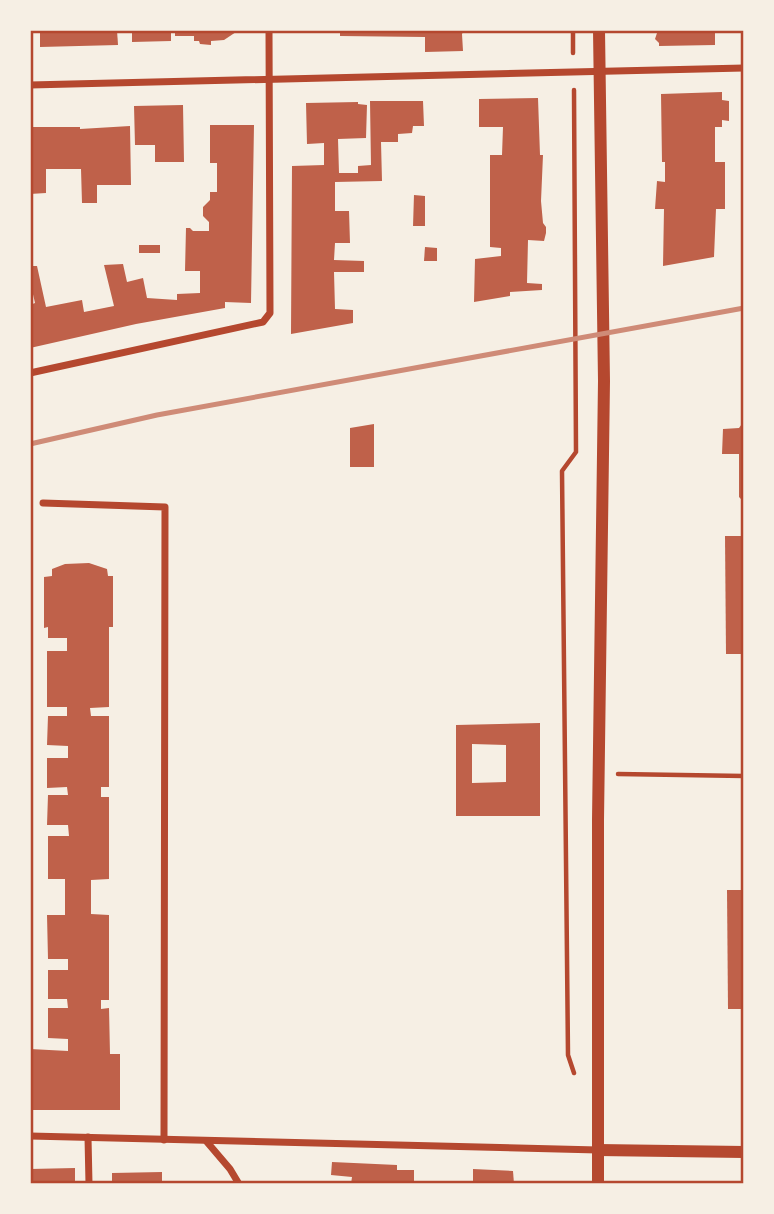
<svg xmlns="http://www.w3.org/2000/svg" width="774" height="1214" font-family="'Sofia Sans Condensed',sans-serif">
<rect width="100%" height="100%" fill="#f6efe4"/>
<!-- building -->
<g fill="#bf614a" fill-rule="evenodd">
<polygon points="40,30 117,30 118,45 40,47"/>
<polygon points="132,30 171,30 171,41 132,42"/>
<polygon points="175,30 239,30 224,40 211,41 211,45 200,44 199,41 194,41 194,36 175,36"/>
<polygon points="305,30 464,30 462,34 463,51 425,52 425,37 340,36 340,33 305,33"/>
<polygon points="658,30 715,30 715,45 659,46 659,43 655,39"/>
<polygon points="722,92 722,100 729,101 729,121 722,120 722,127 715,127 715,162 725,162 725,209 716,209 714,257 663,266 664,209 655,209 657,181 665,182 665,162 662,162 661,94"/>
<polygon points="538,98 540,155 543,155 541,201 543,223 546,227 546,233 544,241 528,240 527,283 542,284 542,290 510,292 510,296 474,302 475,259 501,256 501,248 490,247 490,155 502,155 503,127 479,127 479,99"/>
<polygon points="370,101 423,101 424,126 413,126 412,133 398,134 398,142 381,142 382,181 335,182 335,211 349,211 350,243 335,243 334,260 364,261 364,272 334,272 335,309 353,310 353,323 291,334 292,166 324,165 324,143 307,144 306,103 358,102 358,104 367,105 366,138 338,139 339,173 358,173 358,166 371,165"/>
<polygon points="183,105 184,162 155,162 155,145 135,145 134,106"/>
<polygon points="210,125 254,125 251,303 225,302 225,308 136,324 30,348 30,305 35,303 30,281 30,266 37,266 46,307 82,300 84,312 114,306 104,265 123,264 127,282 143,278 147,298 177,300 177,294 200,293 200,271 185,271 186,228 190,228 193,231 209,231 209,222 203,216 203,207 210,200 210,192 217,192 217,163 210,163"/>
<polygon points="130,126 131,185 97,185 97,203 82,203 81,169 46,169 46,193 30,194 30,127 80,127 80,129"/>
<polygon points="414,195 425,196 425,226 413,226"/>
<rect x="139" y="245" width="21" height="8"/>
<polygon points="425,247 437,248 437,261 424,261"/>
<polygon points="744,421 744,502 739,497 739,454 722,454 723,429 739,428"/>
<polygon points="374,424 374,467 350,467 350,428"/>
<polygon points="725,536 744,536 744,654 726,654"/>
<polygon points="89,563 107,569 108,576 113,576 113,627 109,627 109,707 90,708 91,716 109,716 109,787 101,787 101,797 109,797 109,879 91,880 91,914 109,915 109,1000 101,1000 101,1009 109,1008 110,1054 120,1054 120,1110 30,1110 30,1049 68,1051 68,1039 48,1038 48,1008 68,1008 67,999 48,999 48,970 68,970 68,959 48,959 47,915 65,915 65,879 48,879 48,836 69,836 68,825 47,825 48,795 68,795 67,787 47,788 47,758 68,758 68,746 47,745 48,716 67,716 67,707 47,707 47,651 67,651 67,638 48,638 48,627 44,628 44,577 52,576 52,569 65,564"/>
<path d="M540,723V816H456V725ZM472,744L506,745V782L472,783Z"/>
<polygon points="727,890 744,890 744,1009 728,1009"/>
<polygon points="332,1162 397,1165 397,1170 414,1170 414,1184 351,1184 352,1177 331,1175"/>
<polygon points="75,1168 75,1184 30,1184 30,1169"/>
<polygon points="473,1169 513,1171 514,1184 473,1184"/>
<polygon points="162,1172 162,1184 112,1184 112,1173"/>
</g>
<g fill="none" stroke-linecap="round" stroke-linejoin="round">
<!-- path -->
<g stroke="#b5482f" stroke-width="4.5">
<polyline points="573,30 573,53"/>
<polyline points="574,90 576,452 562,471 568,1055 574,1073"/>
<polyline points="618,774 744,776"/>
</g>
<!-- minor -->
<g stroke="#b5482f" stroke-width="7">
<polyline points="30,85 744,68"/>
<polyline points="30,373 263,322 270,313 269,30"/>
<polyline points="43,503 165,507 164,1140"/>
<polyline points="30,1136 598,1150"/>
<polyline points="88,1137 89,1184"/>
<polyline points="207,1142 230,1169 239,1184"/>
</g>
<!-- tertiary -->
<g stroke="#b5482f" stroke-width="12">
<polyline points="598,1150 744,1152"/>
<polyline points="598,1184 598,820 604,381 599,30"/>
</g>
<!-- rail -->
<polyline stroke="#cf8b77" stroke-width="5" points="30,444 157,415 744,308"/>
</g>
<!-- border -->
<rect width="774" height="1214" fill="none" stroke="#f6efe4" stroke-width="63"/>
<rect x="32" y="32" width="710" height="1150" fill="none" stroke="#b5482f" stroke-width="2.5"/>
</svg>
